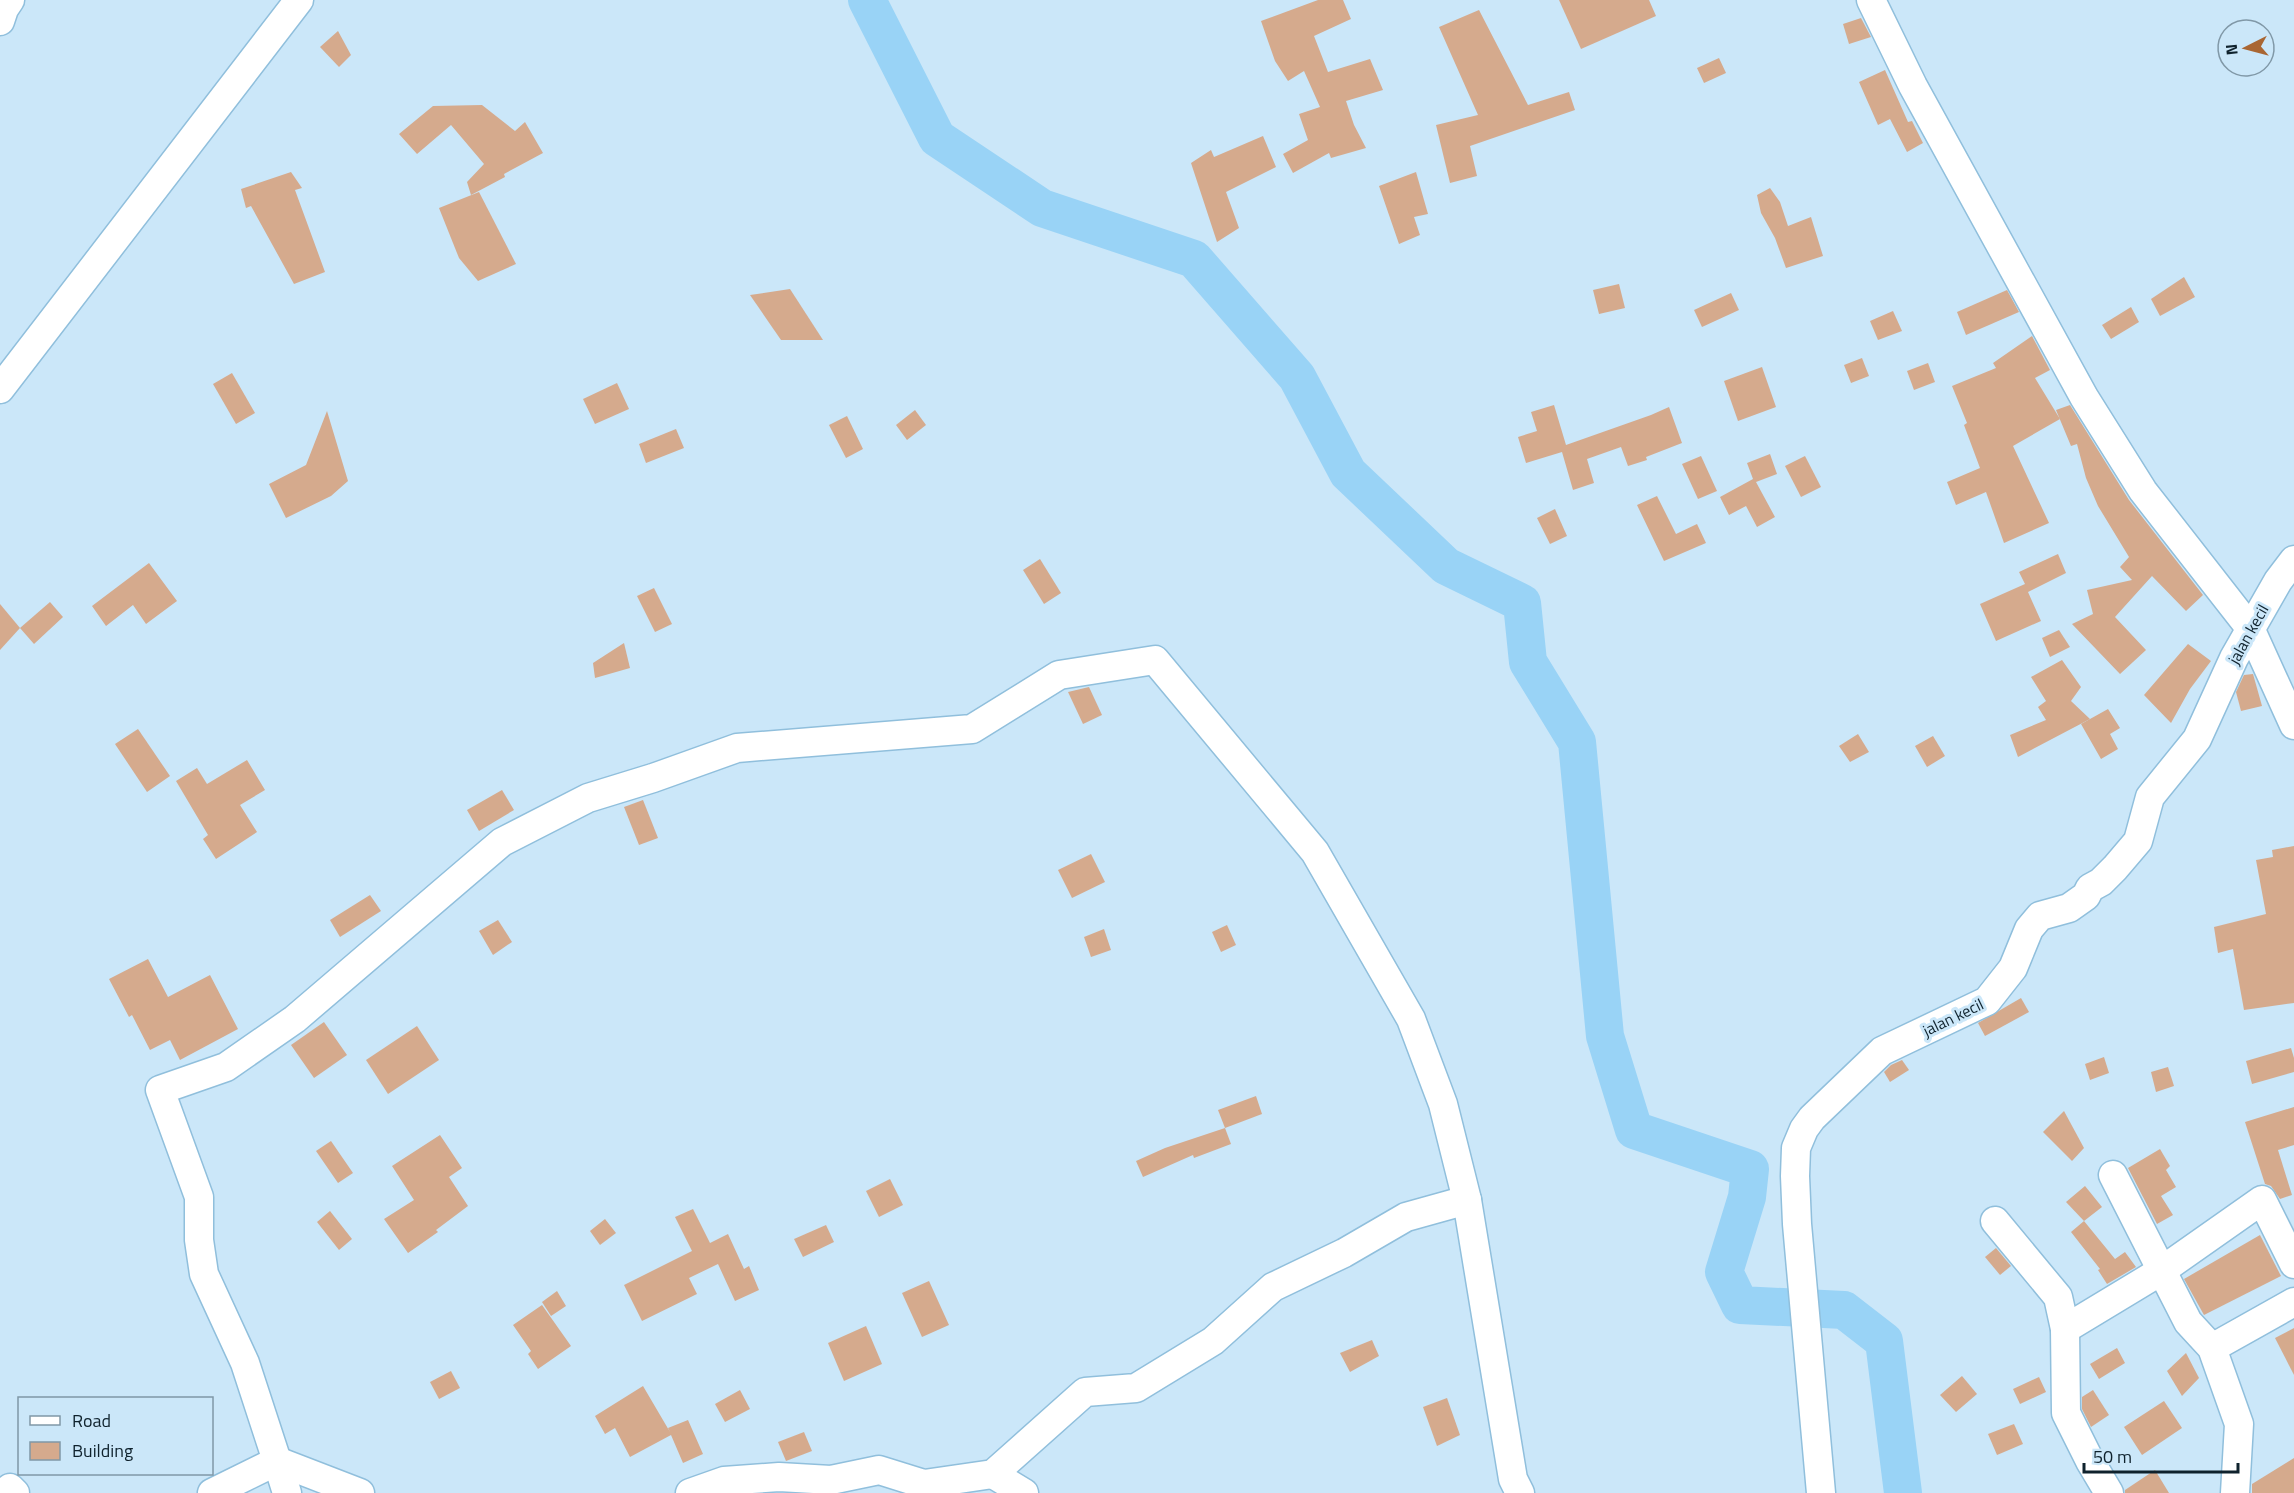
<svg xmlns="http://www.w3.org/2000/svg" width="2294" height="1493" font-family="'Titillium Web',sans-serif">
<rect width="100%" height="100%" fill="#cbe7f9"/>
<g fill="none" stroke-linecap="round" stroke-linejoin="round">
<!-- river -->
<polyline stroke="#99d3f6" stroke-width="38" points="867,0 937,138 1042,208 1194,259 1297,377 1348,473 1446,566 1522,603 1528,662 1577,742 1605,1036 1634,1130 1750,1169 1747,1197 1724,1272 1740,1305 1844,1310 1884,1341 1903,1493"/>
</g>
<!-- building -->
<g fill="#d5aa8d">
<polygon points="1318,0 1343,0 1351,19 1314,36 1328,72 1370,59 1383,90 1346,101 1354,125 1366,148 1331,158 1329,153 1293,173 1283,154 1308,140 1299,114 1320,107 1304,71 1288,81 1275,61 1261,21"/>
<polygon points="1559,0 1649,0 1656,16 1581,49"/>
<polygon points="1479,10 1528,105 1569,92 1575,110 1470,146 1477,176 1450,183 1436,125 1478,115 1439,27"/>
<polygon points="1861,18 1871,37 1849,44 1843,24"/>
<polygon points="338,31 351,55 339,67 320,47"/>
<polygon points="1719,58 1726,73 1704,83 1697,68"/>
<polygon points="1885,70 1908,122 1912,121 1923,143 1907,152 1890,119 1878,125 1859,82"/>
<polygon points="482,105 515,131 525,122 543,153 504,174 505,177 471,195 467,182 484,164 451,125 417,154 399,134 433,106"/>
<polygon points="1263,136 1276,167 1226,192 1239,228 1217,242 1191,163 1211,150 1214,157"/>
<polygon points="291,172 302,188 295,190 325,272 294,284 251,206 246,208 241,189"/>
<polygon points="1416,172 1428,214 1414,217 1420,235 1399,244 1379,186"/>
<polygon points="1770,188 1780,202 1788,226 1811,217 1823,256 1786,268 1775,238 1761,213 1757,195"/>
<polygon points="479,192 516,264 478,281 459,258 439,208"/>
<polygon points="2184,277 2195,297 2160,316 2151,299"/>
<polygon points="1619,284 1625,308 1599,314 1593,290"/>
<polygon points="790,289 823,340 781,340 750,295"/>
<polygon points="2007,290 2019,312 1966,335 1957,312"/>
<polygon points="1731,293 1739,310 1702,327 1694,310"/>
<polygon points="2131,307 2139,322 2111,339 2102,325"/>
<polygon points="1893,311 1902,331 1878,340 1870,321"/>
<polygon points="2032,336 2050,370 2035,378 2060,419 2013,446 2049,523 2004,543 1986,492 1956,505 1947,482 1980,468 1964,425 1967,423 1952,386 1996,368 1993,363"/>
<polygon points="1862,358 1869,376 1851,383 1844,365"/>
<polygon points="1928,363 1935,382 1914,390 1907,371"/>
<polygon points="1762,367 1776,407 1738,421 1724,381"/>
<polygon points="232,373 255,413 236,424 213,384"/>
<polygon points="617,383 629,409 595,424 583,399"/>
<polygon points="1554,405 1566,445 1651,415 1669,407 1682,443 1646,457 1647,460 1628,466 1621,447 1587,459 1594,483 1573,490 1562,452 1526,463 1518,437 1537,431 1531,412"/>
<polygon points="2070,405 2129,500 2203,595 2186,611 2152,576 2115,617 2146,650 2120,674 2072,624 2093,614 2087,590 2132,580 2120,567 2129,557 2098,506 2086,478 2077,444 2071,446 2056,410"/>
<polygon points="915,410 926,425 907,440 896,425"/>
<polygon points="327,411 348,481 331,496 286,518 269,484 306,465"/>
<polygon points="847,416 863,449 846,458 829,425"/>
<polygon points="676,429 684,448 646,463 639,444"/>
<polygon points="1770,454 1777,474 1756,482 1775,517 1757,527 1746,506 1729,515 1720,497 1753,479 1747,463"/>
<polygon points="1701,456 1717,491 1698,499 1682,464"/>
<polygon points="1805,456 1821,487 1801,497 1785,466"/>
<polygon points="1657,496 1676,534 1697,524 1706,543 1664,561 1637,505"/>
<polygon points="1555,509 1567,536 1550,544 1537,518"/>
<polygon points="2058,554 2066,573 2028,592 2041,621 1996,641 1980,604 2025,584 2019,572"/>
<polygon points="1040,559 1061,593 1044,604 1023,570"/>
<polygon points="149,563 177,601 146,624 133,605 106,626 92,606"/>
<polygon points="654,588 672,624 655,632 637,596"/>
<polygon points="50,602 63,617 34,644 20,628"/>
<polygon points="0,604 20,628 0,650"/>
<polygon points="2059,630 2070,647 2050,657 2042,638"/>
<polygon points="624,643 630,668 595,678 593,663"/>
<polygon points="2188,644 2211,661 2190,689 2171,723 2144,695"/>
<polygon points="2062,660 2081,687 2071,701 2090,719 2018,757 2010,735 2046,720 2038,707 2046,701 2031,677"/>
<polygon points="2253,674 2262,706 2241,711 2236,692 2244,675"/>
<polygon points="1089,687 1102,715 1083,724 1068,692"/>
<polygon points="2108,709 2120,728 2110,734 2118,749 2101,759 2081,724"/>
<polygon points="138,729 170,776 147,792 115,744"/>
<polygon points="1858,734 1869,752 1850,762 1839,746"/>
<polygon points="1933,736 1945,756 1927,767 1915,746"/>
<polygon points="247,760 265,790 240,805 257,832 216,859 203,839 208,835 176,781 197,768 207,784"/>
<polygon points="502,790 514,810 479,831 467,810"/>
<polygon points="643,800 658,838 639,845 624,807"/>
<polygon points="2294,846 2294,1003 2244,1010 2233,949 2218,953 2214,927 2266,914 2256,860 2273,857 2272,850"/>
<polygon points="1091,854 1105,882 1072,898 1058,870"/>
<polygon points="370,895 381,911 340,937 330,920"/>
<polygon points="498,920 512,942 493,955 479,931"/>
<polygon points="1227,925 1236,945 1221,952 1212,932"/>
<polygon points="1104,929 1111,950 1091,957 1084,937"/>
<polygon points="148,959 168,997 210,975 238,1029 180,1060 170,1040 150,1050 132,1015 129,1017 109,979"/>
<polygon points="2021,998 2029,1012 1985,1036 1978,1023"/>
<polygon points="324,1022 347,1055 314,1078 291,1045"/>
<polygon points="417,1026 439,1060 388,1094 366,1060"/>
<polygon points="2291,1048 2294,1058 2294,1072 2252,1084 2246,1061"/>
<polygon points="2104,1057 2109,1073 2090,1080 2085,1064"/>
<polygon points="1902,1060 1909,1070 1890,1082 1884,1072 1891,1065"/>
<polygon points="2168,1067 2174,1086 2156,1092 2151,1072"/>
<polygon points="1256,1096 1262,1114 1225,1128 1218,1110"/>
<polygon points="2294,1107 2294,1145 2278,1150 2292,1195 2280,1199 2271,1186 2265,1184 2245,1122"/>
<polygon points="2064,1111 2084,1148 2072,1161 2043,1132"/>
<polygon points="1225,1128 1231,1144 1194,1158 1193,1155 1143,1177 1136,1161 1165,1148"/>
<polygon points="440,1135 462,1168 449,1177 468,1206 436,1230 438,1232 408,1253 384,1219 414,1200 392,1166"/>
<polygon points="331,1141 353,1173 338,1183 316,1151"/>
<polygon points="2160,1149 2170,1166 2166,1170 2176,1187 2161,1196 2173,1215 2157,1224 2128,1168"/>
<polygon points="890,1179 903,1205 879,1217 866,1191"/>
<polygon points="2085,1186 2102,1207 2084,1221 2066,1202"/>
<polygon points="693,1209 710,1243 728,1234 744,1269 749,1266 759,1290 735,1301 718,1264 689,1278 697,1294 642,1321 624,1285 692,1251 675,1217"/>
<polygon points="330,1211 352,1239 339,1250 317,1222"/>
<polygon points="605,1219 616,1233 600,1245 590,1231"/>
<polygon points="2084,1221 2115,1259 2125,1252 2136,1267 2107,1284 2098,1270 2100,1269 2071,1232"/>
<polygon points="826,1225 834,1242 803,1257 794,1239"/>
<polygon points="2260,1235 2281,1276 2204,1315 2184,1279"/>
<polygon points="1996,1248 2011,1266 2000,1275 1985,1257"/>
<polygon points="929,1281 949,1325 922,1337 902,1293"/>
<polygon points="557,1291 566,1306 551,1316 542,1302"/>
<polygon points="542,1305 571,1346 538,1369 528,1354 531,1351 513,1325"/>
<polygon points="866,1326 882,1364 844,1381 828,1343"/>
<polygon points="2294,1328 2294,1375 2275,1338"/>
<polygon points="1372,1340 1379,1356 1350,1372 1340,1353"/>
<polygon points="2117,1348 2125,1363 2099,1379 2090,1364"/>
<polygon points="2186,1353 2199,1378 2182,1396 2167,1371"/>
<polygon points="451,1371 460,1388 439,1399 430,1382"/>
<polygon points="1962,1376 1977,1394 1956,1412 1940,1395"/>
<polygon points="2039,1377 2046,1392 2020,1404 2013,1389"/>
<polygon points="643,1386 670,1432 668,1428 688,1420 703,1454 683,1463 671,1435 630,1457 615,1428 605,1434 595,1416"/>
<polygon points="740,1390 750,1409 725,1422 715,1404"/>
<polygon points="2093,1390 2109,1415 2091,1427 2082,1409 2082,1397"/>
<polygon points="1447,1398 1460,1435 1437,1446 1423,1407"/>
<polygon points="2164,1401 2182,1428 2142,1455 2124,1427"/>
<polygon points="2014,1424 2023,1444 1997,1455 1988,1434"/>
<polygon points="804,1432 812,1451 786,1461 778,1442"/>
<polygon points="2294,1458 2294,1493 2252,1493 2252,1484"/>
<polygon points="2155,1470 2169,1493 2125,1493 2125,1490"/>
</g>
<g fill="none" stroke-linecap="round" stroke-linejoin="round">
<defs>
<g id="minor">
<polyline points="1871,0 1913,86 2084,397 2143,491 2250,628 2294,725"/>
<polyline points="0,21 4,9 10,0"/>
<polyline points="0,389 299,0"/>
<polyline points="2113,1175 2188,1322 2212,1348 2239,1424 2235,1493"/>
<polyline points="1995,1221 2058,1297 2065,1329 2066,1413 2090,1461 2109,1493"/>
<polyline points="2065,1329 2161,1271 2262,1200 2294,1264"/>
<polyline points="2212,1348 2294,1302"/>
<polyline points="277,1461 360,1493"/>
<polyline points="277,1461 287,1493"/>
<polyline points="993,1474 1024,1493"/>
<polyline points="4,1493 10,1488 15,1493"/>
<polyline points="212,1493 277,1461 245,1363 204,1274 199,1240 199,1197 160,1090 226,1067 295,1019 502,842 588,798 653,778 737,748 972,729 1059,675 1155,660 1315,852 1411,1019 1443,1104 1467,1200 1513,1479 1520,1493"/>
<polyline points="690,1493 724,1481 779,1477 831,1480 879,1470 924,1484 993,1474 1085,1392 1136,1388 1213,1341 1273,1287 1344,1253 1406,1217 1467,1200"/>
<polyline points="1821,1493 1797,1224 1795,1176 1796,1148 1804,1129 1812,1118 1882,1051 1987,1001 2013,968 2029,929 2040,916 2069,908 2086,896 2090,888 2101,882 2115,868 2138,841 2150,797 2197,739 2234,658 2278,581 2294,560"/>
</g>
</defs>
<!-- minor casing -->
<use href="#minor" stroke="#90bfdc" stroke-width="31"/>
<!-- minor -->
<use href="#minor" stroke="#fff" stroke-width="28"/>
</g>
<g text-anchor="middle" dominant-baseline="central" stroke-width="6" stroke-linejoin="round" paint-order="stroke">
<!-- street labels -->
<g font-size="16" fill="#0f222d" stroke="#cbe7f9">
<text transform="translate(2248 634) rotate(-61)">jalan kecil</text>
<text transform="translate(1953 1017) rotate(-26)">jalan kecil</text>
</g>
</g>
<!-- legend -->
<rect x="18" y="1397" width="195" height="78" fill="#cbe7f9" stroke="#8098a7" stroke-width="1.5"/>
<rect x="30" y="1416" width="30" height="9" fill="#ffffff" stroke="#8098a7" stroke-width="1.5"/>
<text x="72" y="1427" font-size="18" fill="#0f222d">Road</text>
<rect x="30" y="1442" width="30" height="18" fill="#d5aa8d" stroke="#8098a7" stroke-width="1.5"/>
<text x="72" y="1457" font-size="18" fill="#0f222d">Building</text>
<!-- north arrow -->
<g transform="translate(2246 48) rotate(264)"><circle r="28" fill="#cbe7f9" stroke="#8098a7" stroke-width="1.5"/>
<path d="M0-4.5L10 22L0 15L-10 22Z" fill="#a96633"/>
<text y="-9" font-size="16" font-weight="bold" text-anchor="middle" fill="#0f222d">N</text>
</g>
<!-- scale -->
<path d="M2084 1463v9h154v-9" fill="none" stroke="#0f222d" stroke-width="3"/>
<text x="2093" y="1463" font-size="18" fill="#0f222d" stroke="#cbe7f9" stroke-width="4.5" paint-order="stroke">50 m</text>
</svg>
